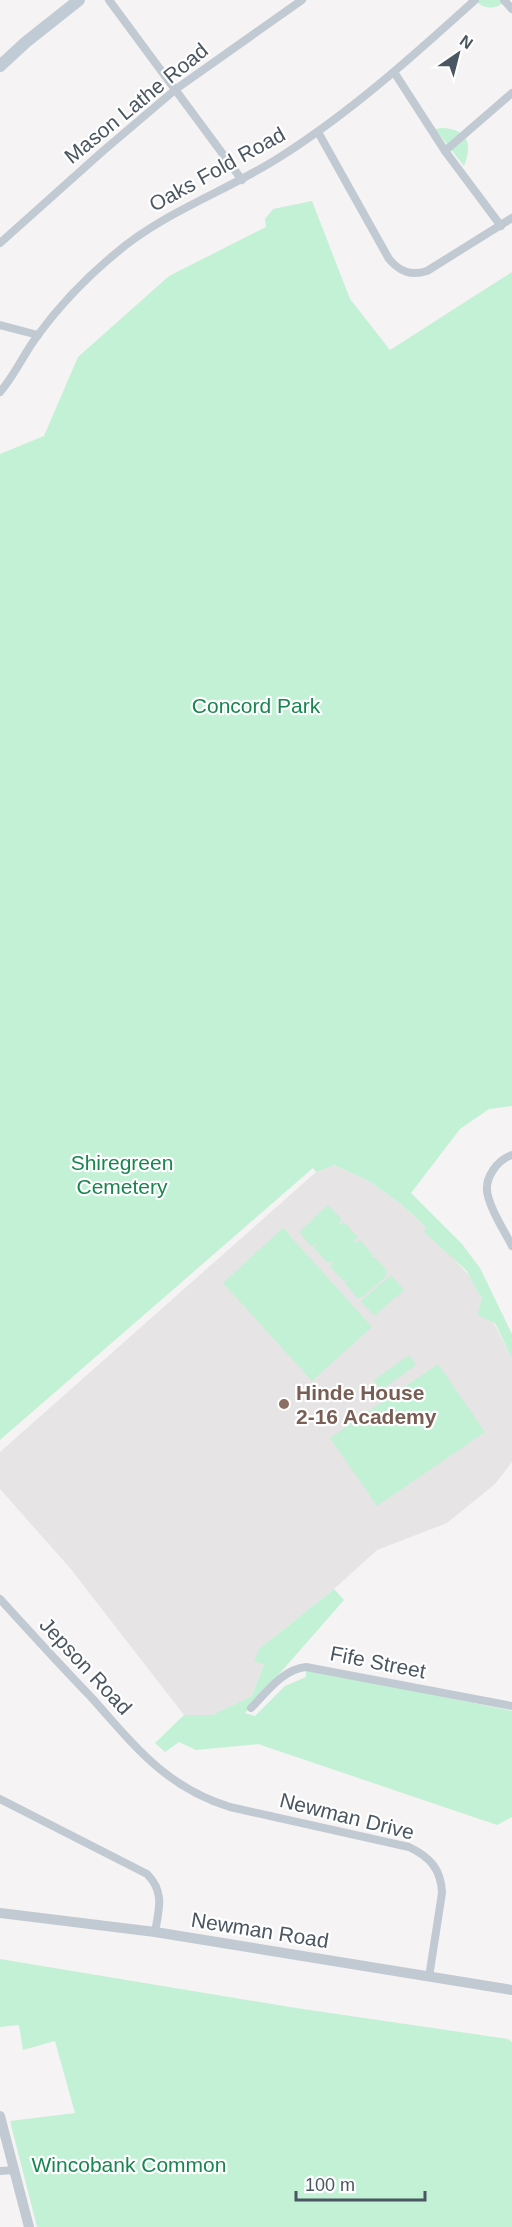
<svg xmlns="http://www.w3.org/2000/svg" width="512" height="2227" font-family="Helvetica,sans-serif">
<rect width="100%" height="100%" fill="#f5f3f3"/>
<!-- education -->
<polygon fill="#e6e4e5" points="334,1165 369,1181 401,1204 426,1227 471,1278 512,1359 512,1462 495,1484 447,1523 377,1550 334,1589 259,1649 264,1664 252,1696 212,1715 184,1715 70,1568 0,1489 0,1452 316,1172"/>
<!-- green -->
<g fill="#c3f1d5">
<path d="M475,0H507C497,9 485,11 475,0Z"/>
<path d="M442,128C468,129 473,144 464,166L435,129Z"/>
<polygon points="312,201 350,299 390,350 512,272 512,1106 489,1109 460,1129 411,1193 462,1244 480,1268 512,1334 512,1359 495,1323 477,1315 482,1299 466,1270 424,1232 426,1227 401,1204 369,1181 334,1165 316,1172 313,1168 0,1440 0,454 44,436 78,357 169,276 266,227 265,219 273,209"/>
<polygon points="328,1205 342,1220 339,1223 340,1225 344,1222 358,1237 354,1241 356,1243 360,1240 373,1255 370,1258 374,1257 388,1272 385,1275 386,1276 363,1297 362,1296 358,1299 345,1283 348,1280 343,1281 330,1266 333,1263 331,1261 328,1263 314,1248 318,1242 312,1247 299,1232"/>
<polygon points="283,1228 372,1327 312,1381 223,1283"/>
<polygon points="391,1275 404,1290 374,1316 361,1301"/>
<polygon points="409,1355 416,1365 381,1390 374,1380"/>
<polygon points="438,1364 485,1432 377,1506 330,1438"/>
<polygon points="334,1589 344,1600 245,1713 255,1716 285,1686 306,1677 306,1669 512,1711 512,1817 497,1825 258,1744 196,1750 179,1742 165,1752 155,1743 184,1715 212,1715 252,1696 264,1664 254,1662 259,1649"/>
<polygon points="0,1959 296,2008 508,2039 512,2042 512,2227 37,2227 10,2121 75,2113 55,2041 23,2050 19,2025 0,2027"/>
</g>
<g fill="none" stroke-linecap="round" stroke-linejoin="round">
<!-- minor -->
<g stroke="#c1cad2" stroke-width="8">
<polyline points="109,0 242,180"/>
<polyline points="504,0 512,9"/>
<polyline points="394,72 445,151 501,226"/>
<path d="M318,132L389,259C400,272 411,276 427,271L512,218"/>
<polyline points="445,151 512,93"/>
<polyline points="0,243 103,151 176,89 302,0"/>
<polyline points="0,325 38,335"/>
<path d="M0,392C15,375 24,353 38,335C60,305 87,277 116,253C164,212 227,191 280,157C351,112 413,56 475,0"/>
<path d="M512,1155C497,1160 483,1179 488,1196C492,1213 504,1230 512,1246"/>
<path d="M0,1599C30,1632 60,1665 91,1697C134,1745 165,1787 230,1807L409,1847C430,1857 441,1869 442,1893L429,1977"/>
<path d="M251,1708C266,1693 283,1669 306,1667L512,1706"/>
<path d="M0,1799L147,1874C165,1892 159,1909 155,1932"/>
<polyline points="0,2171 15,2170"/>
</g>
<!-- tertiary -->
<g stroke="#c1cad2" stroke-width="10">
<polyline points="0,1913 155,1932 512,1990"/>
<polyline points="0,2116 29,2227"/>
</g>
<!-- secondary -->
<polyline stroke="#c1cbd6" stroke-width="12" points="0,66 26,42 79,0"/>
</g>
<!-- markers -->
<circle fill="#8d6e63" stroke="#fff" stroke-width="2" cx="284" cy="1404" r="6"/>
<g text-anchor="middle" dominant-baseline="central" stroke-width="4.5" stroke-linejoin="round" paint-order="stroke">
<!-- street labels -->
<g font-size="21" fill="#4a5661" stroke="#fff">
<text transform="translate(136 103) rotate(-39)">Mason Lathe Road</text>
<text transform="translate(217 169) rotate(-29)">Oaks Fold Road</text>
<text transform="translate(378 1662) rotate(11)">Fife Street</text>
<text transform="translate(86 1666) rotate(47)">Jepson Road</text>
<text transform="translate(347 1816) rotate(14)">Newman Drive</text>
<text transform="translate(260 1930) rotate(9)">Newman Road</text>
</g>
<!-- park labels -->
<g font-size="21" fill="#17864f" stroke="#fff">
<text x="256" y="705">Concord Park</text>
<text x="122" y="1162">Shiregreen<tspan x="122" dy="24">Cemetery</tspan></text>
<text x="129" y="2164">Wincobank Common</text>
</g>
<!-- education labels -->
<g font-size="21" font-weight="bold" fill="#785e54" stroke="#fff" text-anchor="start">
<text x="296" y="1392">Hinde House<tspan x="296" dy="24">2-16 Academy</tspan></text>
</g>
</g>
<!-- north arrow -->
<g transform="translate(458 54) rotate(35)" stroke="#ffffff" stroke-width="4.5" paint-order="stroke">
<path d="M0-4.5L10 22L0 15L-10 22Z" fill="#4a5661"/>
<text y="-9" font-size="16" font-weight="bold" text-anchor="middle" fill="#4a5661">N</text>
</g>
<!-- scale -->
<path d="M296 2191v9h129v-9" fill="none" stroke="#4a5661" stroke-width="3"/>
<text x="305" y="2191" font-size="18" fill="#4a5661" stroke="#ffffff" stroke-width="4.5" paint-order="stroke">100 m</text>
</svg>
